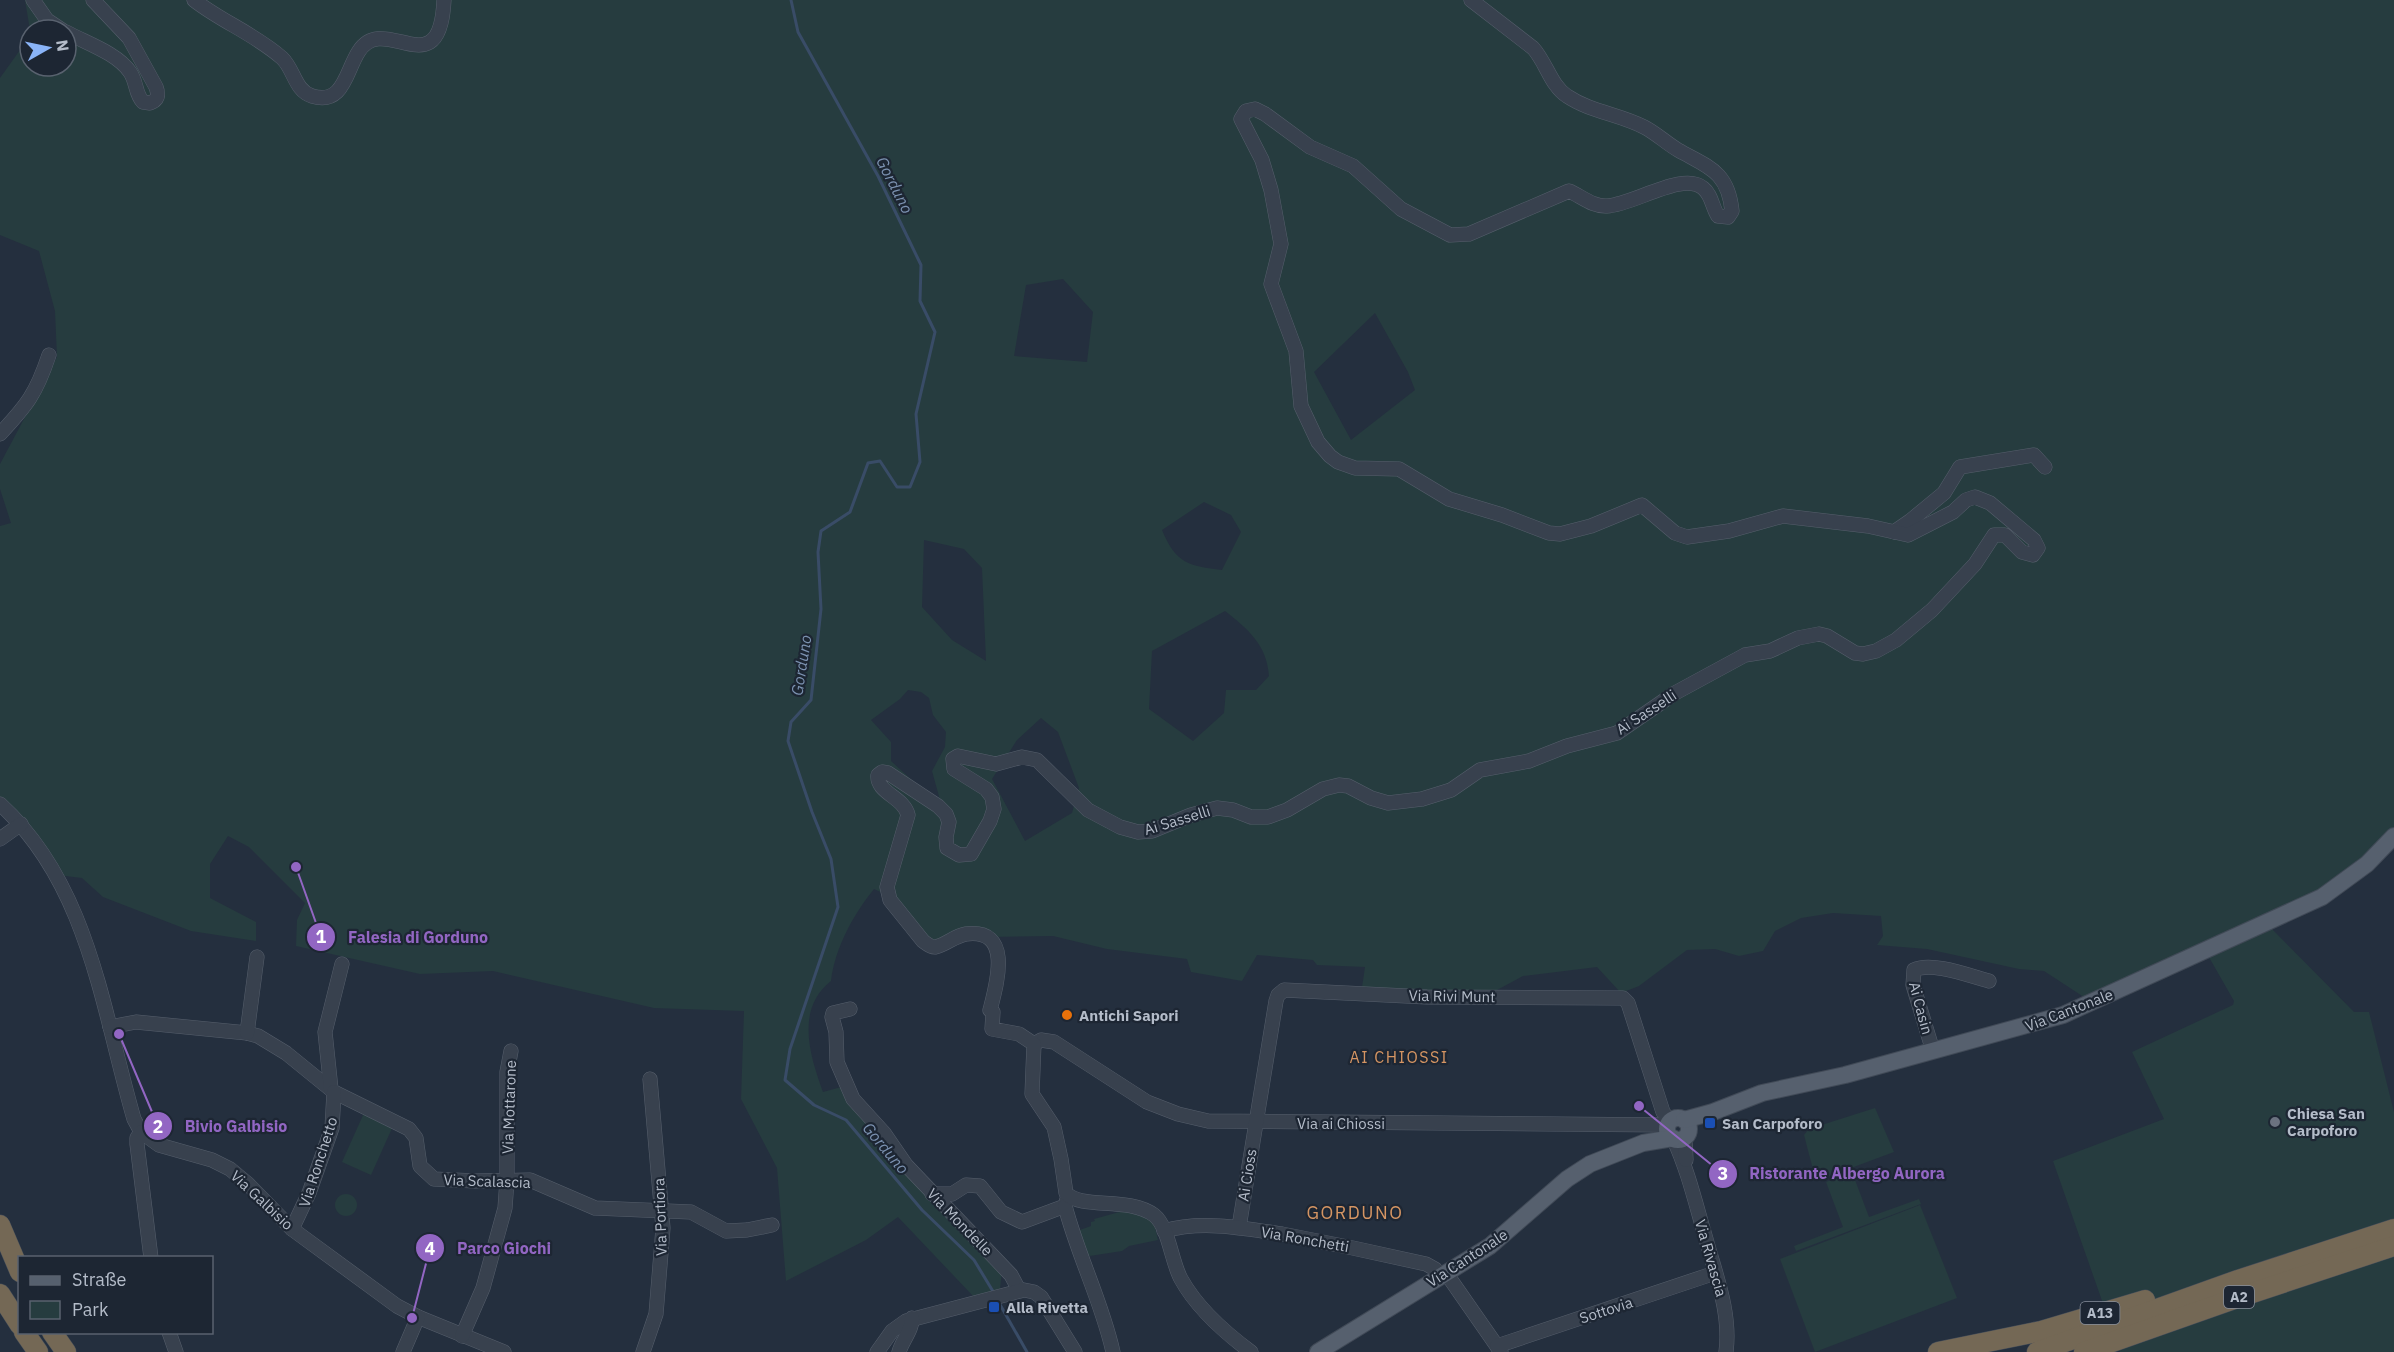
<svg xmlns="http://www.w3.org/2000/svg" width="2394" height="1352" font-family="'IBM Plex Sans',sans-serif">
<rect width="100%" height="100%" fill="#242f3e"/>
<!-- green -->
<g fill="#263c3f" fill-rule="evenodd">
<path d="M25,0H2394V836L2367,864L2266,923L2354,1012H2369L2394,1112V1352H2120L2053,1161L2164,1119L2132,1052L2233,1005L2234,1001L2206,952L2093,1003L2044,971L2019,969L1927,949L1877,945L1883,936L1881,916L1833,913L1801,918L1775,931L1763,951L1739,956L1715,949L1687,950L1639,986L1621,993L1597,967L1523,976L1484,997L1361,994L1365,967L1317,965L1313,960L1257,955L1242,981L1191,972L1187,959L1107,949L1053,936L986,937L936,947L887,895L874,889C853,915 835,948 831,981C795,1009 810,1056 823,1092L845,1086L1002,1271L1000,1289L973,1296L898,1217L866,1240L786,1281L777,1168L741,1099L744,1011L654,1008L493,971L420,974L296,946L297,920L305,903L249,847L228,836L210,864V898L256,922V941L191,931L103,897L82,878L57,875L0,804V526L11,523L0,489V464L57,357L55,311L39,251L0,235V78L30,36V66H66V30H30ZM1063,279L1093,312L1087,362L1014,356L1026,285ZM1375,313L1408,372L1415,390L1351,440L1314,372ZM1204,502L1231,515L1241,532L1222,570C1189,566 1176,564 1162,530ZM924,540L964,549L982,568L986,661L952,640L922,607ZM1225,611C1248,629 1267,645 1269,676L1256,690H1226L1224,713L1193,741L1149,709L1152,651ZM908,690L921,692L929,698L933,715L946,732L945,747L932,771L940,800L927,794L891,761V742L871,720L900,699ZM1041,718L1058,732L1079,788L1072,813L1025,841L992,779L1017,740Z"/>
<polygon points="1875,1108 1894,1152 1816,1181 1804,1135 1809,1129"/>
<polygon points="364,1113 393,1126 371,1175 342,1162"/>
<polygon points="1852,1172 1869,1217 1919,1199 1921,1204 1796,1251 1794,1246 1843,1227 1826,1182"/>
<circle cx="346" cy="1205" r="11"/>
<polygon points="1920,1205 1957,1298 1815,1352 1780,1259"/>
<polygon points="1123,1211 1143,1215 1154,1223 1158,1240 1129,1246 1122,1251 1083,1257 1077,1231 1091,1226 1091,1222 1095,1221 1094,1219"/>
</g>
<g fill="none" stroke-linecap="round" stroke-linejoin="round">
<!-- stream -->
<g stroke="#394c67" stroke-width="3">
<polyline points="791,0 798,32 878,176 921,265 920,301 935,332 916,414 920,462 910,487 897,487 880,461 868,463 850,512 821,531 818,552 821,609 811,700 791,722 788,741 812,812 831,859 838,907 790,1049 785,1080 814,1105 846,1120 922,1210 974,1260 994,1293"/>
<polyline points="998,1301 1027,1352"/>
</g>
<defs>
<g id="minor">
<polyline points="33,0 47,20 62,30"/>
<path d="M194,0C222,22 255,34 282,58C294,69 295,91 312,96C344,106 346,70 359,51C385,11 440,89 444,0"/>
<path d="M66,32C86,43 117,53 130,72C137,82 135,94 143,102L150,103C158,100 159,95 156,87L129,38L93,0"/>
<path d="M0,434C27,405 36,394 49,355"/>
<polyline points="1894,532 1910,521 1944,493 1960,467 2034,455 2045,467"/>
<path d="M0,804C89,885 102,1009 134,1119L141,1132L159,1145L212,1160L230,1169L248,1184L292,1229L397,1306L418,1317L504,1352"/>
<polyline points="0,839 21,824"/>
<polyline points="850,1009 833,1013 832,1017 836,1032 837,1062 853,1099 884,1133 906,1165 1011,1275 1019,1290"/>
<polyline points="110,1027 136,1022 247,1033 258,1036 286,1053 334,1092 409,1129 416,1138 420,1166 434,1179 475,1181 530,1180 595,1208 691,1212 726,1231 747,1230 772,1225"/>
<polyline points="247,1033 257,957"/>
<polyline points="1034,1044 1041,1040 1054,1042 1147,1102 1178,1114 1208,1121 1668,1125"/>
<path d="M1933,1051L1913,985L1914,970C1931,961 1970,976 1989,981"/>
<polyline points="331,1089 325,1032 342,964"/>
<polyline points="141,1132 137,1138 137,1144 151,1258"/>
<path d="M1673,1138C1688,1170 1696,1205 1706,1239C1716,1276 1731,1313 1726,1352"/>
<polyline points="1685,1138 1686,1160"/>
<polyline points="932,1194 952,1194 966,1185 980,1186 1001,1212 1022,1222 1065,1206 1068,1196"/>
<path d="M1065,1206C1078,1256 1102,1302 1113,1352"/>
<polyline points="1239,1227 1276,1001 1278,995 1284,990 1427,997 1623,998 1628,1003 1663,1112 1670,1122"/>
<polyline points="292,1229 309,1193 332,1128 334,1092"/>
<path d="M1164,1231C1201,1220 1244,1228 1282,1234C1330,1243 1378,1253 1426,1264L1435,1269L1440,1277"/>
<polyline points="1446,1273 1501,1352"/>
<polyline points="169,1332 176,1352"/>
<polyline points="462,1336 483,1288 505,1208 507,1180 507,1072 511,1051"/>
<polyline points="1497,1346 1715,1273"/>
<polyline points="403,1352 418,1317"/>
<polyline points="643,1352 656,1314 663,1228 650,1079"/>
<polyline points="877,1352 892,1331 906,1321 1024,1290 1034,1292 1041,1297 1075,1352"/>
<path d="M899,1352C902,1341 913,1329 912,1318"/>
<path d="M1251,1352C1224,1332 1197,1308 1181,1279C1171,1261 1169,1227 1154,1215C1128,1196 1081,1210 1066,1193L1061,1159L1054,1127L1032,1094L1034,1044L1019,1034L992,1029L993,1012L990,1010C997,983 1013,928 966,934C954,936 946,945 935,947C930,947 927,944 923,941L890,900L887,887L908,815C904,797 876,793 878,775L882,772L888,773L938,806L946,814L949,822L946,837L947,848L959,855L971,854L990,821L994,809L992,797L986,789L954,769L953,759L958,756L996,764L1022,757L1037,760L1088,810L1120,827L1138,832L1152,831L1191,815L1217,808L1233,810L1251,817H1268L1287,810L1323,789L1339,785L1348,786L1371,798L1388,803L1422,799L1451,790L1480,770L1529,761L1567,746L1617,733L1675,693L1745,655L1770,651L1798,638L1819,634L1827,636L1855,653L1863,654L1876,651L1896,640L1932,610L1975,564L1994,535H2005L2022,552L2033,555L2038,548L2034,540L1990,503L1975,497L1966,500L1953,512L1908,535L1868,526L1783,516L1729,531L1687,537L1675,533L1642,505L1591,526L1560,534L1549,533L1502,515L1449,499L1399,469L1355,468L1338,462L1330,456L1318,442L1301,406L1296,351L1271,284L1281,244L1271,190L1262,160L1241,119L1246,111L1255,109L1265,114L1310,147L1353,166L1401,209L1450,235L1469,234L1569,191C1581,196 1593,207 1607,206C1633,205 1683,171 1703,188C1712,195 1712,207 1718,216L1728,217L1732,211C1728,171 1708,167 1678,150C1666,143 1656,133 1644,127C1619,114 1591,112 1567,96C1551,86 1546,62 1533,48L1471,0"/>
</g>
<g id="major">
<circle cx="1678" cy="1129" r="11"/>
<polyline points="1684,1120 1713,1112 1762,1093 1845,1075 2063,1015 2322,897 2367,864 2394,836"/>
<polyline points="1318,1352 1490,1246 1567,1179 1590,1164 1643,1143 1673,1138"/>
</g>
<g id="highway">
<polyline points="0,1225 20,1272"/>
<polyline points="0,1294 20,1325"/>
<polyline points="24,1332 38,1352"/>
<polyline points="52,1332 66,1352"/>
<polyline points="1938,1352 2041,1331 2145,1300"/>
<polyline points="2037,1352 2238,1280 2394,1229"/>
<polyline points="2084,1352 2234,1299 2394,1246"/>
</g>
</defs>
<!-- minor casing -->
<use href="#minor" stroke="#565f6c" stroke-width="15"/>
<!-- major casing -->
<use href="#major" stroke="#414a57" stroke-width="18"/>
<!-- highway casing -->
<use href="#highway" stroke="#434c59" stroke-width="21"/>
<!-- minor -->
<use href="#minor" stroke="#38414e" stroke-width="14"/>
<!-- major -->
<use href="#major" stroke="#56606e" stroke-width="16"/>
<!-- highway -->
<use href="#highway" stroke="#746855" stroke-width="20"/>
</g>
<!-- markers -->
<circle fill="#e8710a" stroke="#1d2633" stroke-width="2" cx="1067" cy="1015" r="6"/>
<circle fill="#6b7280" stroke="#1d2633" stroke-width="2" cx="2275" cy="1122" r="6"/>
<g fill="#1a4fb4" stroke="#1d2633" stroke-width="2">
<rect x="1704" y="1117" width="12" height="12" rx="3"/>
<rect x="988" y="1301" width="12" height="12" rx="3"/>
</g>
<g text-anchor="middle" dominant-baseline="central" stroke-width="4.5" stroke-linejoin="round" paint-order="stroke">
<!-- shield labels -->
<g fill="#1d2633" stroke="#878f9c" stroke-width="1.5">
<rect x="2224" y="1286" width="30" height="22" rx="4.5"/>
<rect x="2080.5" y="1302" width="39" height="22" rx="4.5"/>
</g>
<g font-size="14" font-weight="bold" fill="#b4bcc9">
<text x="2239" y="1297">A2</text>
<text x="2100" y="1313">A13</text>
</g>
<!-- street labels -->
<g font-size="15" fill="#b4bcc9" stroke="#1d2633">
<text transform="translate(1646 712) rotate(-33)">Ai Sasselli</text>
<text transform="translate(1177 820) rotate(-17)">Ai Sasselli</text>
<text transform="translate(1452 996) rotate(1)">Via Rivi Munt</text>
<text transform="translate(1921 1008) rotate(75)">Ai Casin</text>
<text transform="translate(2069 1010) rotate(-21)">Via Cantonale</text>
<text transform="translate(509 1107) rotate(-88)">Via Mottarone</text>
<text x="1341" y="1123">Via ai Chiossi</text>
<text transform="translate(318 1162) rotate(-72)">Via Ronchetto</text>
<text transform="translate(1247 1175) rotate(-81)">Ai Cioss</text>
<text transform="translate(487 1181) rotate(2)">Via Scalascia</text>
<text transform="translate(262 1200) rotate(43)">Via Galbisio</text>
<text transform="translate(660 1217) rotate(-92)">Via Portiora</text>
<text transform="translate(960 1222) rotate(46)">Via Mondelle</text>
<text transform="translate(1305 1239) rotate(10)">Via Ronchetti</text>
<text transform="translate(1467 1258) rotate(-33)">Via Cantonale</text>
<text transform="translate(1711 1258) rotate(74)">Via Rivascia</text>
<text transform="translate(1606 1310) rotate(-18)">Sottovia</text>
</g>
<!-- poi labels -->
<g font-size="15" font-weight="bold" fill="#b4bcc9" stroke="#1d2633" text-anchor="start">
<text x="1079" y="1015">Antichi Sapori</text>
<text x="2287" y="1113">Chiesa San<tspan x="2287" dy="17">Carpoforo</tspan></text>
<text x="1722" y="1123">San Carpoforo</text>
<text x="1006" y="1307">Alla Rivetta</text>
</g>
<!-- water labels -->
<g font-size="16" font-style="italic" fill="#7c92b1" stroke="#1d2633">
<text transform="translate(895 185) rotate(63)">Gorduno</text>
<text transform="translate(801 665) rotate(-81)">Gorduno</text>
<text transform="translate(886 1148) rotate(50)">Gorduno</text>
</g>
<!-- neighbourhood labels -->
<g font-size="16" letter-spacing="1.5" fill="#d59563" stroke="#1d2633">
<text x="1399" y="1057">AI CHIOSSI</text>
</g>
<!-- quarter labels -->
<g font-size="18" letter-spacing="1.5" fill="#d59563" stroke="#1d2633">
<text x="1355" y="1212">GORDUNO</text>
</g>
</g>
<!-- callouts -->
<path fill="none" stroke="#9266c3" stroke-width="2" d="M296 867L321 937M119 1034L158 1126M1639 1106L1723 1174M412 1318L430 1248"/>
<g fill="#9266c3" stroke="#1d2633" stroke-width="2">
<circle cx="296" cy="867" r="6"/>
<circle cx="119" cy="1034" r="6"/>
<circle cx="1639" cy="1106" r="6"/>
<circle cx="412" cy="1318" r="6"/>
<circle cx="321" cy="937" r="15"/>
<circle cx="158" cy="1126" r="15"/>
<circle cx="1723" cy="1174" r="15"/>
<circle cx="430" cy="1248" r="15"/>
</g>
<g font-size="18" text-anchor="middle" font-weight="bold" fill="#fff">
<text x="321" y="943">1</text>
<text x="158" y="1133">2</text>
<text x="1723" y="1180">3</text>
<text x="430" y="1255">4</text>
</g>
<g font-size="16" text-anchor="middle" font-weight="bold" fill="#9266c3" stroke="#1d2633" stroke-width="4.5" stroke-linejoin="round" paint-order="stroke">
<text x="418" y="943">Falesia di Gorduno</text>
<text x="236" y="1132">Bivio Galbisio</text>
<text x="1847" y="1179">Ristorante Albergo Aurora</text>
<text x="504" y="1254">Parco Giochi</text>
</g>
<!-- legend -->
<rect x="18" y="1256" width="195" height="78" fill="#1d2633" stroke="#59626f" stroke-width="1.5"/>
<rect x="30" y="1276" width="30" height="9" fill="#56606e" stroke="#59626f" stroke-width="1.5"/>
<text x="72" y="1286" font-size="18" fill="#b4bcc9">Straße</text>
<rect x="30" y="1301" width="30" height="18" fill="#263c3f" stroke="#59626f" stroke-width="1.5"/>
<text x="72" y="1316" font-size="18" fill="#b4bcc9">Park</text>
<!-- north arrow -->
<g transform="translate(48 48) rotate(81)"><circle r="28" fill="#1d2633" stroke="#59626f" stroke-width="1.5"/>
<path d="M0-4.5L10 22L0 15L-10 22Z" fill="#8ab4f8"/>
<text y="-9" font-size="16" font-weight="bold" text-anchor="middle" fill="#b4bcc9">N</text>
</g>
</svg>
